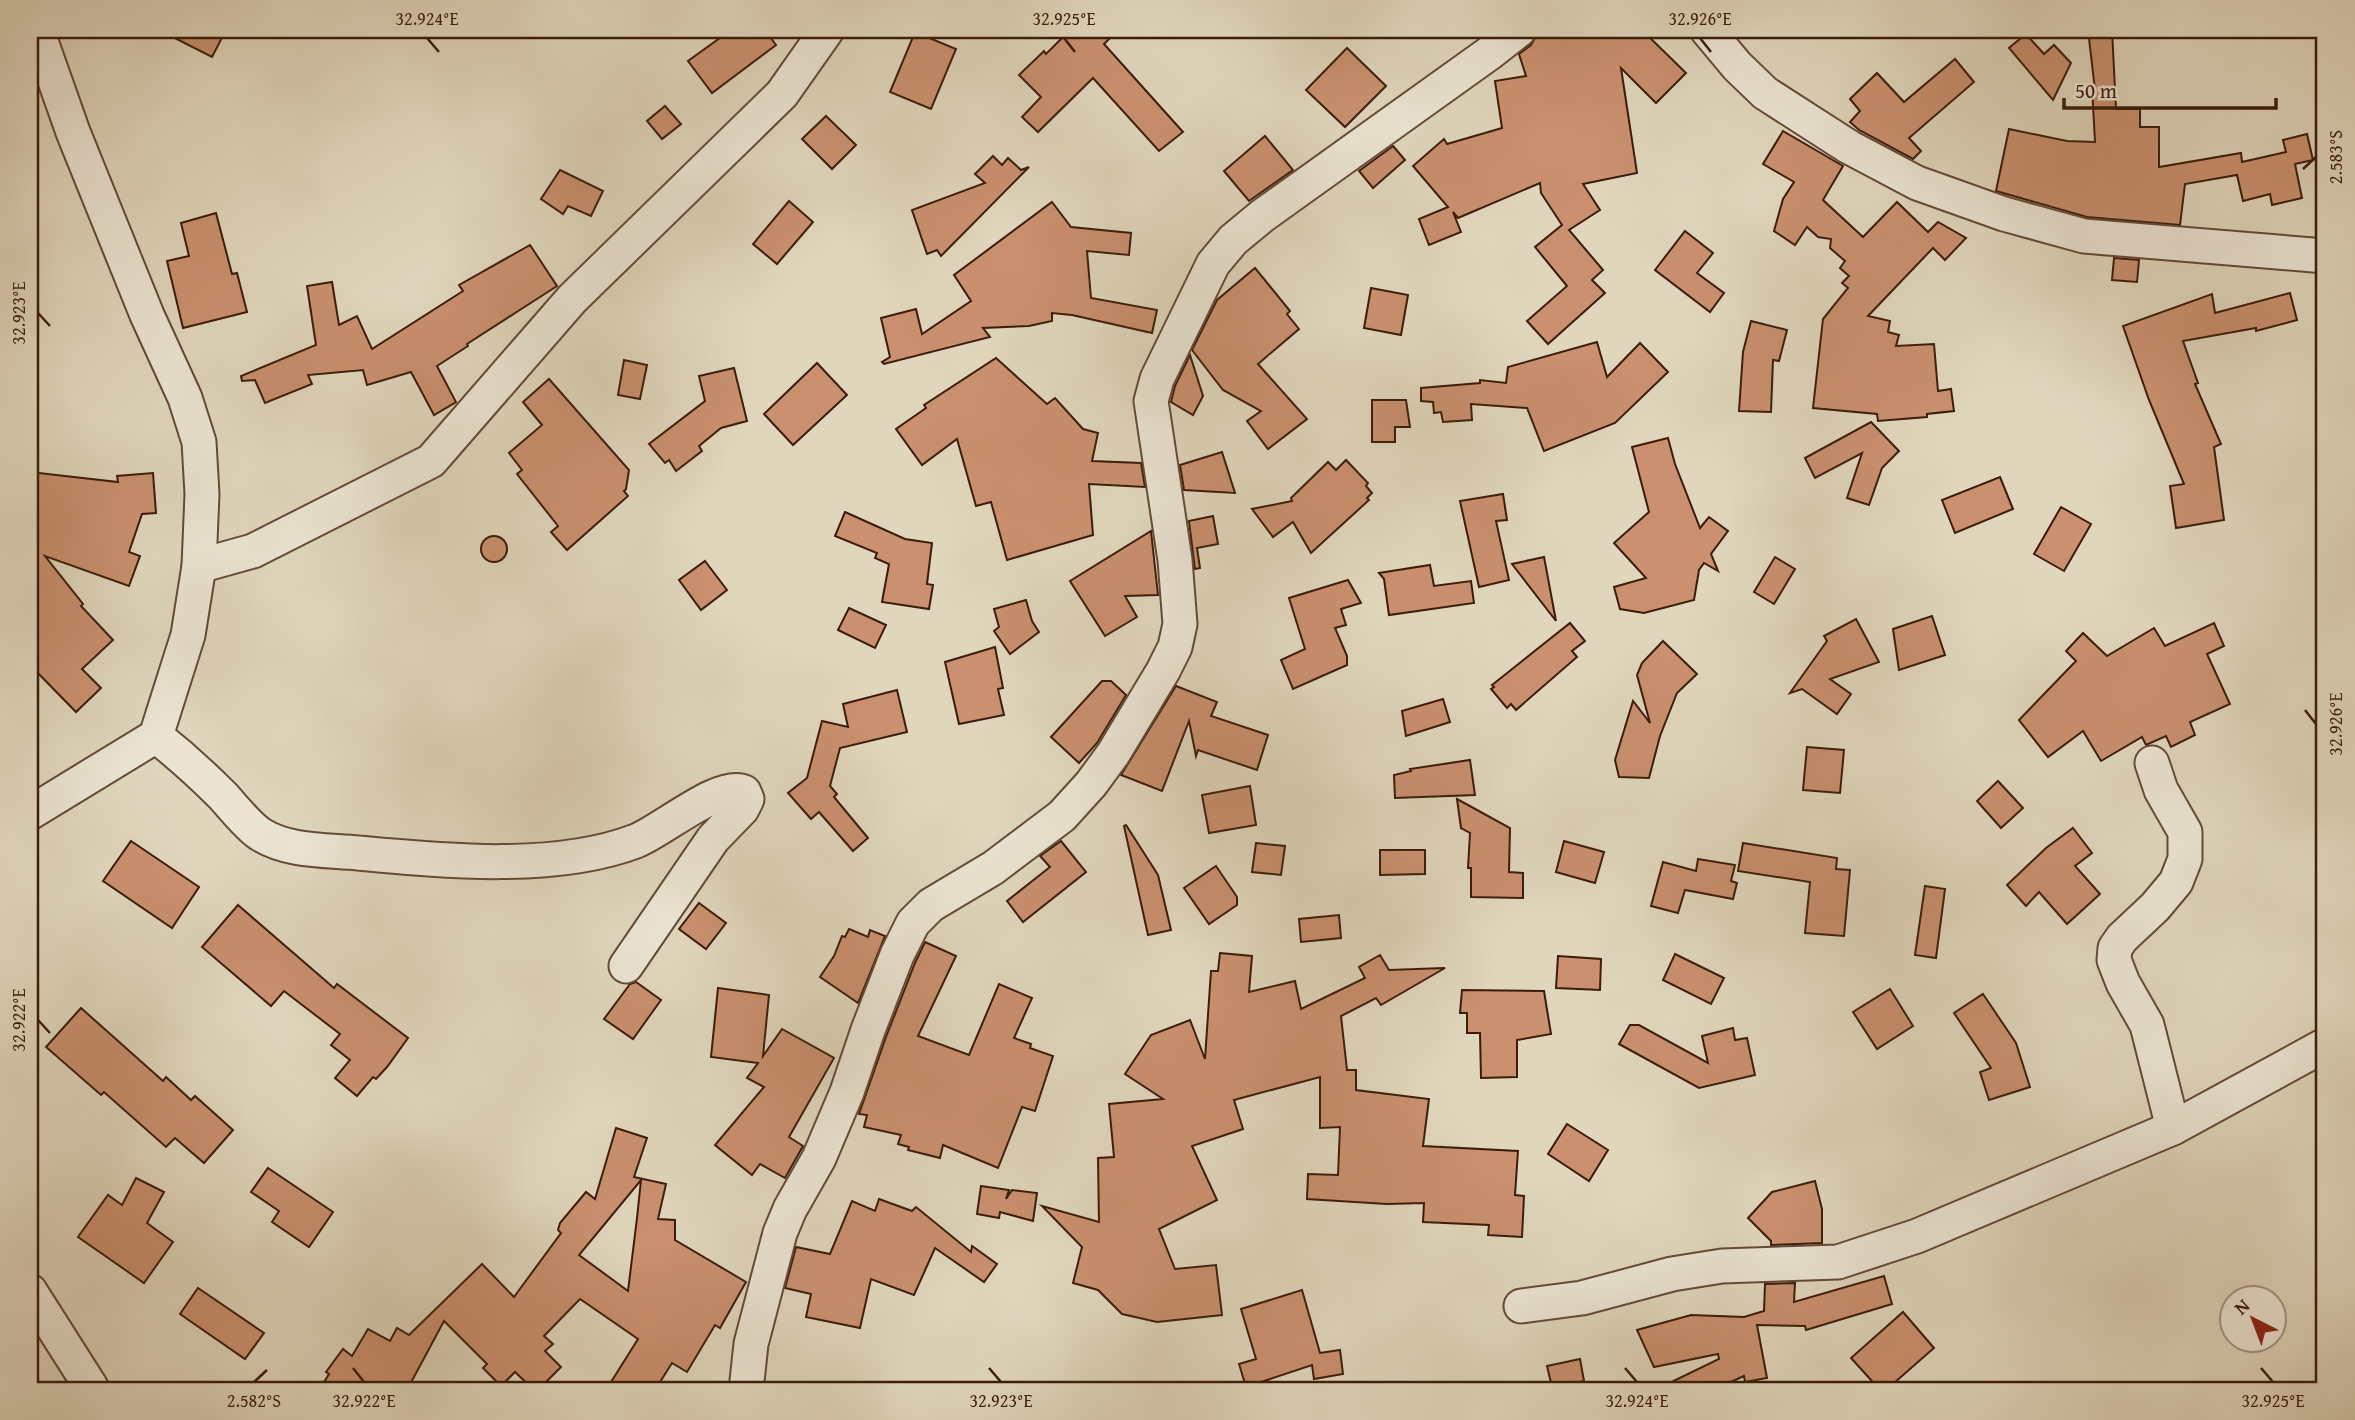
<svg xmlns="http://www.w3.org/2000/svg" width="2355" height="1420" font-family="'Gentium Book Plus',serif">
<rect width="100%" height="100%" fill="#e0d6bc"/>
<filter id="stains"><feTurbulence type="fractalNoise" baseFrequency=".00286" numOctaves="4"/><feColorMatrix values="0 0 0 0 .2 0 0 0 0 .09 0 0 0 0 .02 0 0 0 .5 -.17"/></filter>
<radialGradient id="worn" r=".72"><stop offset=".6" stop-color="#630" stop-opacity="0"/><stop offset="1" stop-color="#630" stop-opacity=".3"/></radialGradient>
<!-- building -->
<g fill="#ca906f" stroke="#3b1c0a" stroke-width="2" fill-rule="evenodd">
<polygon points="159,30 226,30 212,57"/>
<polygon points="731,30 765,30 776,45 712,93 688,61"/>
<polygon points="1070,30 1118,30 1104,44 1183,132 1159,151 1093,78 1038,132 1022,117 1041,97 1019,75 1044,51 1046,54"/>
<polygon points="1553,30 1642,30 1686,73 1656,103 1621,68 1637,173 1583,184 1600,210 1569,230 1603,270 1592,280 1605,293 1548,344 1527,321 1567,286 1535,247 1562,225 1541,193 1540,183 1458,218 1453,212 1461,232 1429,245 1419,219 1448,207 1413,166 1444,139 1447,144 1502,128 1495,81 1526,76 1519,54 1531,45 1537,34"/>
<polygon points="2088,30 2112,30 2116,109 2140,109 2140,127 2159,127 2159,167 2241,153 2242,162 2286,152 2283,140 2307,134 2313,160 2295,164 2302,198 2272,205 2270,194 2243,201 2237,175 2185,184 2180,225 2087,217 1996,191 2009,129 2067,141 2095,142 2092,87 2095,90"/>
<polygon points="915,32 956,49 931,109 890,92"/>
<polygon points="2026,34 2044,54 2054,45 2071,63 2053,100 2009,48"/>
<polygon points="1347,48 1386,86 1345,127 1306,90"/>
<polygon points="1955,59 1974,82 1909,138 1921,151 1913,159 1859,130 1850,122 1860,111 1850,99 1877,73 1904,102"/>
<polygon points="665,106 681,124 662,139 647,121"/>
<polygon points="826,116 856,145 832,169 802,139"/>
<polygon points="1783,131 1843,166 1823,200 1863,237 1897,202 1928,232 1938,222 1966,238 1945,260 1933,248 1868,316 1890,321 1888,332 1899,335 1896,346 1934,344 1938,391 1951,389 1954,411 1927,414 1927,417 1878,421 1877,414 1813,408 1823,319 1848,288 1842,283 1849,276 1840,268 1845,261 1830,248 1831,239 1818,237 1807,227 1795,245 1774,231 1783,199 1794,182 1763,164"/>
<polygon points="1265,136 1293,170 1249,201 1224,171"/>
<polygon points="1393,146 1405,160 1373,188 1359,171"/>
<polygon points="993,156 1002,165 1008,158 1021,170 1029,167 941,256 937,250 927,254 912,210 985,183 975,174"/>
<polygon points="560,170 603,191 591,216 568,206 563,214 541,199"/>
<polygon points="789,201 813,222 777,264 753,244"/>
<polygon points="1052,202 1071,227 1131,233 1129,255 1087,251 1091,298 1157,310 1152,333 1072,315 1052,313 1052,321 1029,326 983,328 990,337 884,364 882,362 890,357 881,318 916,309 922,334 971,301 954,275"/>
<polygon points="216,213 232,274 237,273 247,312 183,328 167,261 189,256 181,223"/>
<polygon points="1685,231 1713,253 1697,273 1724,293 1710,312 1655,270"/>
<polygon points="530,245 557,286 467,344 468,346 437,366 456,402 434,415 411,372 367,385 363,370 308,375 312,384 265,403 255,380 242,381 241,376 316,345 307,286 332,282 339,325 357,316 372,349 463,291 459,285"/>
<polygon points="2114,258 2139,260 2137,282 2112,280"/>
<polygon points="1255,268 1290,311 1287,314 1299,329 1258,364 1307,419 1268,449 1247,421 1261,411 1223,390 1192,350 1217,300"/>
<polygon points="1371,288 1408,295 1401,335 1364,328"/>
<polygon points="2290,293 2297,320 2256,331 2256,328 2183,341 2198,383 2195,384 2221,444 2214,447 2224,520 2176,528 2170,486 2184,484 2149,400 2123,326 2212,294 2215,313"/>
<polygon points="1751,321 1787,330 1779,361 1773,360 1771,412 1739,411 1743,352"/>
<polygon points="1597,342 1607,377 1640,343 1668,372 1615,423 1544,451 1527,408 1471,404 1472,420 1443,422 1441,412 1434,413 1433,402 1421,401 1421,388 1480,383 1480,380 1506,383 1508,367"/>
<polygon points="1190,355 1203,396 1193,415 1171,402 1175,386"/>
<polygon points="996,358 1047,404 1055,398 1083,429 1098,433 1092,461 1141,463 1145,487 1089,484 1093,535 1007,560 991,502 976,506 957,439 922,465 896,429 926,408 924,405"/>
<polygon points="624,360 647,365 640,399 618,395"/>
<polygon points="817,363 847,395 793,445 764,414"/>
<polygon points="734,368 747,421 721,428 699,446 702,451 676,471 669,460 665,463 649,444 705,401 699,376"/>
<polygon points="549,379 629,470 626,489 624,491 628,496 567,550 551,532 558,526 517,474 522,470 509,453 542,425 523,402"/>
<polygon points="1372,400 1406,400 1410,427 1395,427 1395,442 1372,442"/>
<polygon points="1871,422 1899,451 1882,468 1869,505 1847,498 1862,453 1815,478 1805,458"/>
<polygon points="1668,438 1675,464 1700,528 1709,517 1728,531 1711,554 1718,571 1704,563 1699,570 1694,600 1644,613 1620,609 1614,587 1646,578 1614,543 1649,512 1632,447"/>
<polygon points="1222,452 1235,493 1184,490 1180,465"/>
<polygon points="1346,460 1368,483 1366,486 1372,493 1367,498 1369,500 1311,553 1293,522 1273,537 1252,509 1292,501 1291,498 1328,462 1336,470"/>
<polygon points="30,472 118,482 117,476 153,473 156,513 142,514 129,552 140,556 129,586 45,556 83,604 81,606 113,640 82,669 101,688 76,712 30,665"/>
<polygon points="2000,477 2013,509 1955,533 1942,500"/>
<polygon points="1503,494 1507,520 1496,521 1509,580 1479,587 1460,501"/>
<polygon points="2061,507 2091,524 2064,571 2034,554"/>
<polygon points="845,512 905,539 932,543 927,584 933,585 929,609 882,602 889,564 875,558 877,553 835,536"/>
<polygon points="1213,516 1218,544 1197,548 1200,568 1195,569 1189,521"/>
<polygon points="1151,531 1158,595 1125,596 1137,617 1105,636 1070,581"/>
<circle cx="494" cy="549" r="13"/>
<polygon points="1544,557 1556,621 1512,564"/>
<polygon points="1775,557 1795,569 1774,604 1754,592"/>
<polygon points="705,561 727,590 701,610 679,580"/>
<polygon points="1430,565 1434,586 1471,581 1474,603 1389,615 1384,579 1379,573"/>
<polygon points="1348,580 1361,603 1341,609 1346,625 1335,628 1347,656 1347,665 1293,689 1281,660 1305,649 1289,598"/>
<polygon points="1026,600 1032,621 1039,632 1010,654 994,631 999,627 994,609"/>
<polygon points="849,608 886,625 875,648 838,630"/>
<polygon points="1932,616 1945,655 1899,670 1893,629"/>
<polygon points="1856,619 1879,662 1830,679 1851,694 1837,714 1802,689 1790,693 1827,641 1824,636"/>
<polygon points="1570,623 1585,641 1572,651 1577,657 1516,710 1511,704 1507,708 1491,689 1494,687 1492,685"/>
<polygon points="2214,623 2224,646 2207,654 2230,704 2190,722 2195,735 2171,747 2166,736 2146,745 2142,737 2101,761 2083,731 2048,757 2019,720 2076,661 2066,651 2083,633 2107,656 2154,628 2165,646"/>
<polygon points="1663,641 1697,674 1677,693 1660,736 1649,778 1619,777 1615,760 1633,701 1650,723 1637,675 1642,663"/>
<polygon points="995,647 1003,688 998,689 1004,715 959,724 945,662"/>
<polygon points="1102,681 1111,681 1126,695 1097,743 1079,763 1051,737"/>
<polygon points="1176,686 1217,702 1211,716 1268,735 1257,770 1198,750 1196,756 1189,721 1162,791 1121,775"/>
<polygon points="897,690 907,732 840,748 830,786 837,794 834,797 868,838 853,851 819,812 811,819 788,793 807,778 822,721 848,727 843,704"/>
<polygon points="1443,699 1450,722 1406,736 1402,711"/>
<polygon points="1807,747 1844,750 1840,793 1803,790"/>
<polygon points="1470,760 1475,795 1395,798 1394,775 1411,771 1410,769"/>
<polygon points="1998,781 2023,808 2001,828 1977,801"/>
<polygon points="1250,786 1256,825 1209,833 1202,795"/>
<polygon points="1457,799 1510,828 1509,872 1523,873 1523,898 1471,897 1471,868 1468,868 1470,833 1461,828"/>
<polygon points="1126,825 1158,875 1171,930 1148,935 1124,826"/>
<polygon points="2073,828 2092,853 2075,866 2100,894 2067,924 2039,892 2026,906 2007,885 2046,848"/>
<polygon points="131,841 199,887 172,928 103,881"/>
<polygon points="1061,841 1086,872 1023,922 1007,901 1050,867 1040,856"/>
<polygon points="1564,841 1604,852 1595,883 1556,872"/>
<polygon points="1256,843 1285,846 1281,875 1252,872"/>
<polygon points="1743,843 1837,858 1836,869 1850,870 1844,936 1805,933 1810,882 1738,871"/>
<polygon points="1380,850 1425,850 1425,874 1380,875"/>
<polygon points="1698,859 1735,865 1731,881 1737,883 1733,899 1685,890 1678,913 1651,906 1663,862 1696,871"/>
<polygon points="1216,866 1237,897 1237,905 1209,924 1184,888"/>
<polygon points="1925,886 1945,889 1936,958 1915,955"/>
<polygon points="699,903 726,923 706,949 679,929"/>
<polygon points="238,905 334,988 337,984 408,1038 387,1067 376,1079 373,1077 357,1096 335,1078 350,1060 331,1045 340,1034 284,991 271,1006 202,947"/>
<polygon points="1339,915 1341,938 1301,942 1299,919"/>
<polygon points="849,929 868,937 870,930 885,936 858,1003 820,977 834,956 842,936 845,937"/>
<polygon points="925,942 956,956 918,1036 969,1055 999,984 1032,998 1014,1038 1031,1044 1030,1048 1053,1056 1035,1111 1022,1107 998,1168 943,1145 940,1158 908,1150 909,1147 898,1144 901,1135 864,1127 867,1115 859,1114 886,1037 915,963"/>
<polygon points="1220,953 1252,956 1249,992 1295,981 1301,1009 1365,978 1359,967 1380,955 1389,970 1445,968 1381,1005 1376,998 1341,1016 1347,1070 1356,1070 1356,1090 1429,1099 1423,1146 1518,1151 1515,1195 1524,1196 1522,1237 1488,1235 1489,1225 1423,1222 1424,1203 1387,1204 1307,1199 1308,1174 1338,1175 1340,1127 1320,1128 1320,1077 1234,1100 1243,1129 1192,1146 1217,1200 1159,1229 1175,1269 1216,1265 1222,1315 1157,1322 1122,1314 1098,1290 1073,1283 1082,1247 1042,1206 1099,1222 1098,1158 1114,1157 1109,1104 1163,1099 1125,1074 1151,1035 1190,1020 1205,1059 1211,971 1218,971"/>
<polygon points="1675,954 1724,978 1711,1004 1663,980"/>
<polygon points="1558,956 1601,959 1600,990 1556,988"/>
<polygon points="636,982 661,1000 633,1039 604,1019 630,984"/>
<polygon points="718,988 769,995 763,1056 782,1029 834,1058 789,1137 803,1146 785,1178 760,1164 752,1175 715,1145 764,1087 747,1078 758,1063 711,1057"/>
<polygon points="1890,989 1913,1026 1877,1049 1853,1012"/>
<polygon points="1462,990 1544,991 1551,1034 1517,1040 1517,1077 1481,1078 1480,1033 1467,1033 1467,1013 1460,1013"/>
<polygon points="1983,994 2016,1043 2030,1087 1989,1100 1980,1072 1991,1068 1954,1013"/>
<polygon points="81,1008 163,1081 166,1077 191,1100 195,1096 233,1130 204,1163 175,1138 166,1147 104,1092 101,1095 46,1047"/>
<polygon points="1630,1025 1639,1025 1708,1063 1702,1036 1733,1028 1735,1040 1747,1038 1755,1075 1699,1088 1619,1044"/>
<polygon points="1567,1124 1608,1150 1589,1181 1548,1154"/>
<path d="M616,1128L647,1138L634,1177L666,1184L658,1219L675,1220V1240L746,1282L720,1328L715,1325L687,1372L672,1363L655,1390H606L638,1339L580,1299L544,1336L553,1344L545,1351L561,1367L538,1390H534L515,1372L501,1386L483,1368L487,1364L444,1321L407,1390H319L329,1374L326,1372L343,1349L352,1356L368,1329L390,1341L397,1328L409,1335L482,1264L514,1297L561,1233L558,1230L560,1223L586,1192L595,1199ZM641,1180L637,1218L628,1291L579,1255Z"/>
<polygon points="268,1168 333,1212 309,1247 272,1222 279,1211 251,1192"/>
<polygon points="136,1178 164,1192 147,1223 173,1242 144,1283 78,1237 108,1195 122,1205"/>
<polygon points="1815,1181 1822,1209 1822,1243 1771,1245 1771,1241 1748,1218 1772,1192"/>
<polygon points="981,1186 1009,1190 1006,1199 1012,1190 1037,1193 1033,1221 1000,1212 999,1218 977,1214"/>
<polygon points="879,1199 912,1211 916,1207 971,1252 972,1246 997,1264 984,1282 935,1248 914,1295 871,1279 860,1328 806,1317 811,1294 785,1288 796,1247 830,1254 852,1201 875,1211"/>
<polygon points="1884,1276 1892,1304 1806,1330 1805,1326 1757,1325 1767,1378 1745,1382 1744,1376 1713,1390 1655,1390 1719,1359 1718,1354 1654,1367 1637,1330 1691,1315 1744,1317 1764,1311 1765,1284 1795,1283 1794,1302"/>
<polygon points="198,1288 264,1333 245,1359 180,1314"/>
<polygon points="1302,1290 1320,1353 1340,1350 1343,1374 1314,1379 1312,1365 1246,1387 1239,1364 1256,1359 1241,1309"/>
<polygon points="1903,1312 1934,1348 1886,1390 1880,1390 1851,1358"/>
<polygon points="1580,1359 1584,1381 1552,1387 1547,1366"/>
</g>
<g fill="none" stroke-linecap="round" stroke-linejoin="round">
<defs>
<g id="minor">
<polyline points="1707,30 1737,66 1765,93 1849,147 1917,183 2004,214 2084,236 2325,256"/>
<polyline points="199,566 253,551 431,461 572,299 782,94 827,30"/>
<path d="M156,736C180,755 202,775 223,796C234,808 247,825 260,834C288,852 326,850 358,853C443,861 555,872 636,841C662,831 720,781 744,792L747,799L742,809L713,839L626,966"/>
<polyline points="2152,763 2161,790 2185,832 2185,859 2176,882 2155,907 2122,938 2115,948 2114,960 2123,983 2147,1025 2173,1128"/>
<polyline points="30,813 156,736 188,635 199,566 202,494 199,442 185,398 147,315 73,132 37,30"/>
<polyline points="30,1291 91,1387"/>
<polyline points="1521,1306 1582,1298 1672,1274 1722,1266 1838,1262 1917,1236 2173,1128 2325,1045"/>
<polyline points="746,1390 751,1344 780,1233 790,1209 819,1158 847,1092 868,1030 897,955 913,923 931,905 993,868 1062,816 1091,784 1113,754 1163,671 1175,647 1180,624 1175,560 1151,401 1157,379 1213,264 1233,240 1262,216 1491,52 1519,30"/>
</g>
</defs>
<!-- minor casing -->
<use href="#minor" stroke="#644a36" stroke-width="37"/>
<!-- minor -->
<use href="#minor" stroke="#ebe4d3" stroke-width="33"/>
</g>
<!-- ticks -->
<path fill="none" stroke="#3b1c0a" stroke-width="2.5" d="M427,38L439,52M1064,38L1075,52M1700,38L1711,52M2303,169L2316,157M38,313L50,326M2305,710L2316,724M38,1020L50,1033M353,1368L364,1382M989,1368L1001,1382M1625,1368L1637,1382M2261,1368L2273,1382M254,1382L267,1370"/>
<!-- margin -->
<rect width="2355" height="1420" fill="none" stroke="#e0d6bc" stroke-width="77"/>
<!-- north arrow -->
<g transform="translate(2253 1319) rotate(318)"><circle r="33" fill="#ebe4d3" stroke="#a59483" stroke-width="2"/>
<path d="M0-5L12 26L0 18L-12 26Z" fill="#8f2418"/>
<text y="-10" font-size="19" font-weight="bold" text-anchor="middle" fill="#3b1c0a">N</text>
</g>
<!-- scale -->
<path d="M2064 98v10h212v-10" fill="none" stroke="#3b1c0a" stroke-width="3.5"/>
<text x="2075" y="98" font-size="21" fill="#3b1c0a" stroke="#ebe4d3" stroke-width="5" paint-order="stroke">50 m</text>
<rect x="38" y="38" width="2278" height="1344" fill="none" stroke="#3b1c0a" stroke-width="2.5"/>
<g font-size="18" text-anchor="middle" fill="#3b1c0a">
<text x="427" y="25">32.924°E</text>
<text x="1064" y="25">32.925°E</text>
<text x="1700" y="25">32.926°E</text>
<text transform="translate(2336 157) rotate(-90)" y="6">2.583°S</text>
<text transform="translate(19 313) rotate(-90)" y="6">32.923°E</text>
<text transform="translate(2336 724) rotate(-90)" y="6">32.926°E</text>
<text transform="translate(19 1020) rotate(-90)" y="6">32.922°E</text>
<text x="254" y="1407">2.582°S</text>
<text x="364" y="1407">32.922°E</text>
<text x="1001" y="1407">32.923°E</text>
<text x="1637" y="1407">32.924°E</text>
<text x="2273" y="1407">32.925°E</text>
</g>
<rect width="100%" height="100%" filter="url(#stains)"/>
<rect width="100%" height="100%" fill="url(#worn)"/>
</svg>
